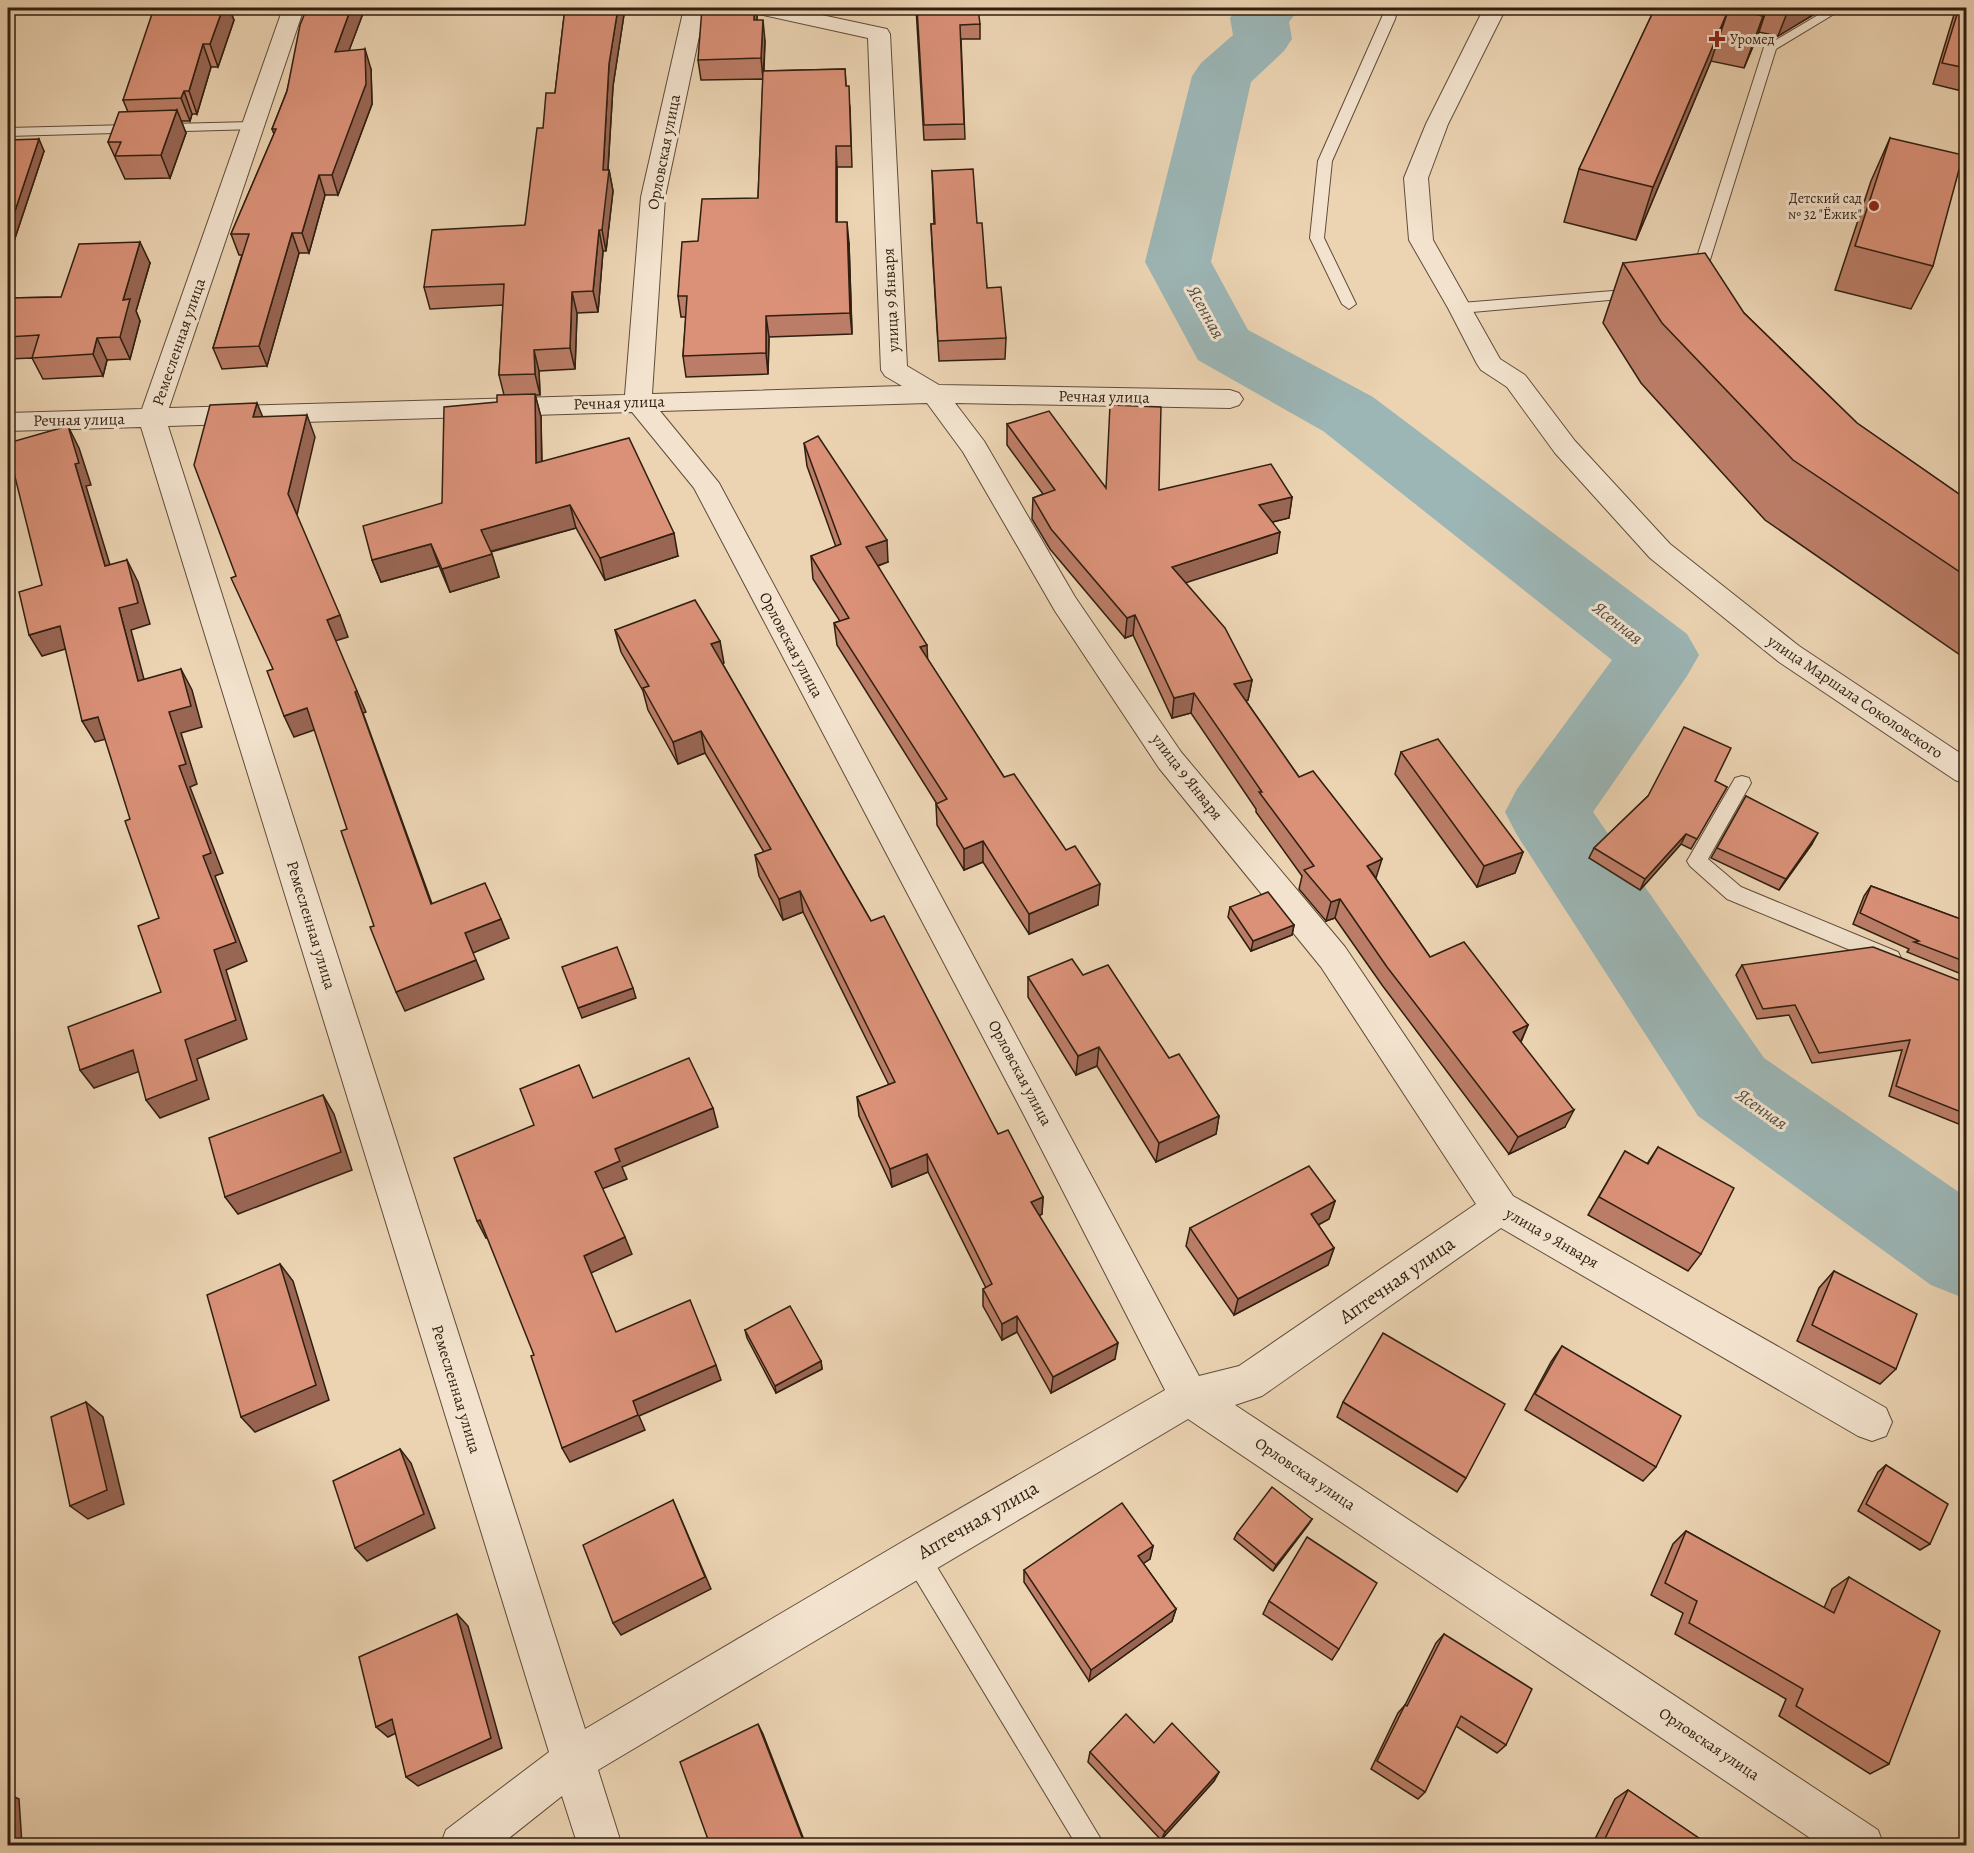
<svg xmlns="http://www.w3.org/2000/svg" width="1974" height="1853" font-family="Alegreya,serif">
<rect width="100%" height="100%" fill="#ecd4b3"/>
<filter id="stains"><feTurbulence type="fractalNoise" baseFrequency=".00333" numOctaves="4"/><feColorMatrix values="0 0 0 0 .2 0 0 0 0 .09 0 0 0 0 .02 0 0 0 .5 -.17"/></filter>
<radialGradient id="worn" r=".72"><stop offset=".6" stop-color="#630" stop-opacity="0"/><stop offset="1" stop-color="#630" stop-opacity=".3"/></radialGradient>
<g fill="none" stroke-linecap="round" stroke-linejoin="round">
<!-- river -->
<polygon fill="#9cb6b6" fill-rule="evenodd" points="1237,8 1300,8 1289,22 1292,39 1284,51 1251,82 1211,262 1248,330 1373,397 1687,634 1699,655 1687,676 1593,812 1764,1058 1966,1197 1966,1299 1931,1285 1698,1116 1517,835 1505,812 1517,789 1612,660 1323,431 1198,360 1145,262 1192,76 1201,63 1233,35 1230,18"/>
<defs>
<g id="service">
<polygon points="1386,8 1398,8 1395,19 1332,161 1324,238 1356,304 1349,309 1342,304 1310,238 1318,161"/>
<polygon points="1830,8 1844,8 1776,49 1704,279 1702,282 1692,282 1690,279 1764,47"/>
<polygon points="252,122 259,126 257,129 8,136 8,128"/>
<polygon points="1638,289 1645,294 1643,297 1461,313 1454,308 1461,303"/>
<polygon points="1742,776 1749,778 1751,783 1708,859 1741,887 1898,952 1901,958 1898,964 1891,966 1884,964 1727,899 1690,866 1687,861 1690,856 1735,778"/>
<polygon points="916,1544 925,1547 1105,1846 1077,1846 907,1565 904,1556 907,1547"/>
</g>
<g id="minor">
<path d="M283,8H304L169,408L625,395L641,197L684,8H705L665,197L652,394L902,386L885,376L881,370L868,38L754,13L752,8H789L887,29L890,34L907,366L939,385L1230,390L1239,393L1243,399L1239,405L1230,408L955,403L984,441L1075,597L1181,752L1345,947L1513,1196L1886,1408L1892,1422L1886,1436L1872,1441L1858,1436L1501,1228L1262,1396L1235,1405L1878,1830L1884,1846H1822L1188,1419L598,1770L622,1846H578L562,1796L499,1846H440L446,1830L549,1752L141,427L8,431V413L142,409ZM927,403L963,452L1055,611L1159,768L1321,967L1476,1204L1239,1366L1199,1376L719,483L660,411ZM632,412L694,488L1024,1115L1165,1390L902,1542L585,1729L168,426Z"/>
<polygon points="1484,8 1506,8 1448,124 1428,178 1433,240 1500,359 1525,375 1575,441 1670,544 1799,646 1966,757 1966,784 1955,780 1779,662 1650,558 1555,453 1507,387 1481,370 1477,364 1448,308 1409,240 1404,178 1426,124"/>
</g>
</defs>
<!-- service casing -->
<use href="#service" stroke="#5f4c39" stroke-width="2"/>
<!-- minor casing -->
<use href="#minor" stroke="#5f4c39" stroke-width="2"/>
<!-- service -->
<use href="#service" fill="#f3e3ce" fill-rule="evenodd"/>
<!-- minor -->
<use href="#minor" fill="#f3e3ce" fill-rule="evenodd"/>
</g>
<!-- wall -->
<g fill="#bb7d67" stroke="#301f10" stroke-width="1.5">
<polygon points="307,8 365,8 349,50 371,69 372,104 338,195 325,195 309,253 299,253 267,366 222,369 213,348 242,255 239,255 231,234 274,134 272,129 287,91"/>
<polygon points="565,8 625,8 613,86 608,170 609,170 613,191 606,251 603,251 598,312 577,313 575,369 539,371 540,395 535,395 541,417 542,462 678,556 605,580 576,528 491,552 499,577 450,592 439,566 381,582 372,560 442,503 497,402 504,395 499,375 503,305 430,309 424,287 525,225 555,93"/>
<polygon points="916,8 980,24 980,39 961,39 965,139 924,140"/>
<polygon points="1655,8 1820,8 1818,12 1778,36 1759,32 1744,68 1711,61 1636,240 1564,222 1579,169"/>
<polygon points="1956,8 1966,8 1966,92 1933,84"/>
<polygon points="231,13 234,20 218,67 211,67 197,114 192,114 190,121 181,121 186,133 170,178 125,179 108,142 128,112 123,100"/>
<polygon points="757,16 757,20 765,41 764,71 845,69 846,86 850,107 852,167 837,167 837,222 849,243 852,334 769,337 768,374 686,377 683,356 686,317 681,317 678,296 698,241 758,198 763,79 701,80 698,60"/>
<polygon points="1890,138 1933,266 1911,309 1835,290 1871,181"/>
<polygon points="8,140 44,151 13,244 8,245"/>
<polygon points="932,171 977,223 987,288 1006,338 1005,359 939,361 932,245 931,224 934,224"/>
<polygon points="150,263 136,311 140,321 130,359 107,360 103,376 43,379 32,358 8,359 8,298 61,297"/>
<polygon points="1623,263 1744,313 1857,423 1966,499 1966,659 1765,520 1641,383 1603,323"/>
<polygon points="1007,424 1105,488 1292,497 1289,518 1272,522 1277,553 1185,582 1252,680 1248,700 1246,701 1299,777 1376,879 1430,957 1528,1025 1521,1042 1565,1127 1509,1154 1382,985 1335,918 1326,921 1299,889 1302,876 1256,812 1256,809 1191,713 1172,718 1133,635 1125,638 1050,549 1032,519 1033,498 1043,494 1007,445"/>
<polygon points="804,443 888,562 878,566 928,660 1004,777 1098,905 1029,934 983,862 964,870 937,825 936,804 937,804 837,645 834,623 840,621 813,579 811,556 836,547 807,466"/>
<polygon points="615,630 724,663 722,663 871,921 998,1134 1043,1197 1042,1214 1039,1216 1115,1359 1051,1393 1017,1332 1002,1340 983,1306 983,1289 986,1288 928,1172 892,1187 859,1116 857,1097 889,1085 803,912 783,920 759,876 755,855 764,852 705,753 678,764 648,710 643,691 621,652"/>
<polygon points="1401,752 1523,852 1515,873 1477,887 1395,774"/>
<polygon points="1715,781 1727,787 1691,849 1681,844 1640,890 1589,858 1594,848 1648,796"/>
<polygon points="1746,796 1812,844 1779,890 1711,858"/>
<polygon points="1871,886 1966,921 1966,976 1907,952 1909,949 1853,924 1864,896"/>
<polygon points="1230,907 1294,925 1292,935 1251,951 1228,917"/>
<polygon points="1742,965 1966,983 1966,1127 1889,1096 1902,1050 1812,1063 1789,1015 1757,1019 1736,975"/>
<polygon points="1083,975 1169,1058 1219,1116 1216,1134 1156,1162 1097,1066 1076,1075 1028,997 1028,977"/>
<polygon points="1658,1147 1701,1254 1688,1271 1588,1215 1625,1151 1647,1164"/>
<polygon points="1335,1201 1329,1219 1318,1225 1334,1248 1328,1265 1234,1315 1186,1246 1190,1228"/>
<polygon points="1834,1271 1896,1369 1880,1384 1797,1341 1819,1288"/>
<polygon points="745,1330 821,1361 822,1369 776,1393 747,1338"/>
<polygon points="1562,1346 1656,1467 1643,1481 1525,1410 1551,1362"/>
<polygon points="1343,1402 1466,1478 1457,1492 1337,1417"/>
<polygon points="1886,1465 1930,1544 1920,1550 1858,1511 1878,1472"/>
<polygon points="1312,1519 1308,1525 1273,1571 1234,1539 1237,1533"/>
<polygon points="1686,1531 1824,1608 1832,1589 1849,1577 1889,1764 1870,1774 1779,1716 1786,1699 1675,1634 1683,1613 1651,1595 1673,1544"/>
<polygon points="1153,1546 1150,1559 1143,1563 1176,1609 1172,1621 1089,1681 1024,1582 1024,1570"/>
<polygon points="1269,1601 1339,1649 1332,1660 1263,1614"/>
<polygon points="1444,1634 1506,1745 1497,1753 1456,1726 1425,1792 1418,1799 1371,1769 1398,1713 1405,1705 1436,1643"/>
<polygon points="1154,1743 1219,1772 1214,1781 1161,1840 1088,1762 1090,1752"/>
<polygon points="1628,1790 1709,1845 1592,1845 1615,1799"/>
</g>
<!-- shaded-wall -->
<g fill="#996654" stroke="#301f10" stroke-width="1.5">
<polygon points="223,8 233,8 231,13 234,20 218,67 210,44"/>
<polygon points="351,8 365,8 341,72 335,52"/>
<polygon points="618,8 625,8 613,86 607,183 609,170 613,191 606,251 602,230 603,170 609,64"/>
<polygon points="754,8 756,8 757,16 756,41 754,20"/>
<polygon points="1729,8 1711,61 1636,240 1653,187"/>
<polygon points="1766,8 1767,8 1759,32 1744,68"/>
<polygon points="1789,8 1820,8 1818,12 1778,36"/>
<polygon points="763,20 765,41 763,79 761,58"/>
<polygon points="203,44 211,67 197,114 189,91"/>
<polygon points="365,49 371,69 372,104 338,195 332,175"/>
<polygon points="184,91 192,114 190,121 181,98"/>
<polygon points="177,110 186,133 170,178 161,155"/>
<polygon points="39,139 44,151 13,244 8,234 8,232"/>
<polygon points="836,146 837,167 837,243 836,222"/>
<polygon points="319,175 325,195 309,253 302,233"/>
<polygon points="847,222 849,243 852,334 850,313"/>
<polygon points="599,230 603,251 598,312 593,291"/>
<polygon points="292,233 299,253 267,366 259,346"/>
<polygon points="140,242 150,263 136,311 140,321 130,359 120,337 123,300"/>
<polygon points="572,292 577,313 575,369 570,348"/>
<polygon points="766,316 769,337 768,374 766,353"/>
<polygon points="97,338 107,360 103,376 93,354"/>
<polygon points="534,350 539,371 540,395 535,374"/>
<polygon points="535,394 541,417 542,486 536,463"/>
<polygon points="257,403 266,425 253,417"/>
<polygon points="307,415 315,437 297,515 288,494"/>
<polygon points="68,426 79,448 91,485 86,486 117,588 105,566 75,464"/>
<polygon points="1292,497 1289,518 1256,526 1259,505"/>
<polygon points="570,505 576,528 488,552 481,530"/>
<polygon points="1280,532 1277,553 1170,588 1172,567"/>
<polygon points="674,533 678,556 605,580 600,558"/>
<polygon points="887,540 888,562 868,569 866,547"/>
<polygon points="431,544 439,566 381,582 372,560"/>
<polygon points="492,554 499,577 450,592 442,569"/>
<polygon points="127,560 138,582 150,624 131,630 150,702 138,681 119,608"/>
<polygon points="340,615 348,637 335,641 327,620"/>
<polygon points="1135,615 1133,635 1125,638 1127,618"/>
<polygon points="60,626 72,647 42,656 29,635"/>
<polygon points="720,641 724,663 715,666 711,644"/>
<polygon points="927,645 928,667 920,647"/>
<polygon points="181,669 192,690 202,727 181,733 197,784 190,787 223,873 215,876 247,961 226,970 247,1039 197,1059 209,1099 160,1118 146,1100 185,1040 214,950 203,856 179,766 169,712"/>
<polygon points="1252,680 1248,700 1231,705 1234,684"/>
<polygon points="357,691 366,712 363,713 439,923 431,904 355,692"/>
<polygon points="1194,693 1191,713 1172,718 1174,698"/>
<polygon points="307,708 317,729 294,737 284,716"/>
<polygon points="98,717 110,738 95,742 82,721"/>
<polygon points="701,731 705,753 678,764 673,742"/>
<polygon points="1818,833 1812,844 1779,890 1786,879"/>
<polygon points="1686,834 1681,844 1640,890 1645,879"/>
<polygon points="983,841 983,862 964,870 964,849"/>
<polygon points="1523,852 1515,873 1477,887 1484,866"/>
<polygon points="1382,859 1376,878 1367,866"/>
<polygon points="1100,884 1098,905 1029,934 1029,914"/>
<polygon points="800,891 803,912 783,920 779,899"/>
<polygon points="1340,899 1335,918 1326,921 1331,902"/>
<polygon points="501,919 509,938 473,953 465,933"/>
<polygon points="1294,925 1292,935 1251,951 1253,941"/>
<polygon points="476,960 484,979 405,1011 396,992"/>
<polygon points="633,988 636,998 582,1018 578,1008"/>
<polygon points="1528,1025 1520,1043 1513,1032"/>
<polygon points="1099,1047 1097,1066 1076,1075 1078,1056"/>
<polygon points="133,1050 146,1069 94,1088 80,1070"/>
<polygon points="323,1095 334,1114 352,1170 238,1214 225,1197"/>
<polygon points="713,1108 718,1127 622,1167 627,1179 602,1189 595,1172 615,1149"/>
<polygon points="1574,1110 1565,1127 1509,1154 1518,1137"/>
<polygon points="1219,1116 1216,1134 1156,1162 1159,1143"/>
<polygon points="927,1154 928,1172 892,1187 890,1169"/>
<polygon points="1043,1197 1042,1214 1030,1220 1031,1202"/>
<polygon points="1335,1201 1329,1219 1305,1232 1311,1214"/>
<polygon points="480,1220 489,1237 486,1238 477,1221"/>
<polygon points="625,1237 632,1254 591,1273 584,1256"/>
<polygon points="1334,1248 1328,1265 1234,1315 1238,1299"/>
<polygon points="280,1264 293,1281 329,1400 255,1432 241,1417"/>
<polygon points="1017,1316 1017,1332 1002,1340 1002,1324"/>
<polygon points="1118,1343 1115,1359 1051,1393 1053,1377"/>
<polygon points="821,1361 822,1369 776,1393 775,1386"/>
<polygon points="716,1365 721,1380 639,1416 645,1430 570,1462 562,1448 633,1401"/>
<polygon points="86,1402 103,1417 124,1504 88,1519 70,1506"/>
<polygon points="400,1449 411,1463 435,1528 367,1561 355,1548"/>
<polygon points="673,1500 711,1589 621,1635 613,1623"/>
<polygon points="1312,1519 1308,1525 1273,1571 1276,1565"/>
<polygon points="1153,1546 1150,1559 1135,1569 1138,1556"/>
<polygon points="1176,1609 1172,1621 1089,1681 1091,1670"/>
<polygon points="457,1614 468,1626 502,1748 418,1786 406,1777"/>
<polygon points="392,1719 404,1729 388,1737 376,1727"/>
<polygon points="758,1724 763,1734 806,1845 805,1845"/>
<polygon points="1219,1772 1214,1781 1161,1840 1165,1832"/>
<polygon points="8,1794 19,1799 22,1845 8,1845"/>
</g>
<!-- building -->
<g fill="#da9178" stroke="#301f10" stroke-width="1.5">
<polygon points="154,8 223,8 210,44 203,44 189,91 184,91 181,98 123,100"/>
<polygon points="307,8 351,8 335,52 365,49 366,84 332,175 319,175 302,233 292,233 259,346 213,348 249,234 231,234 276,129 272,129 287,91 300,25"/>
<polygon points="565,8 618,8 609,64 603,170 609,170 602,230 599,230 593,291 572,292 570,348 534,350 535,374 499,375 504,284 424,287 432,230 525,225 537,128 543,128 546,93 555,93"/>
<polygon points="702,8 754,8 754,20 763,20 761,58 698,60"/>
<polygon points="917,8 978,8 980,24 960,25 964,124 924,125"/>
<polygon points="1655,8 1766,8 1763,16 1729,8 1653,187 1579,169"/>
<polygon points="1959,8 1966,8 1966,68 1942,63"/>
<polygon points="845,69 846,86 849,86 851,146 836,146 836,222 847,222 850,313 766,316 766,353 683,356 687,296 678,296 682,242 698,241 702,199 758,198 763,71"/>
<polygon points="177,110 161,155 115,156 121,142 108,142 119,112"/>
<polygon points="1890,138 1963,155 1933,266 1855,246"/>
<polygon points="39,139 8,232 8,140"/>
<polygon points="973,169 977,223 982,223 987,288 1001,287 1006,338 938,341 931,224 935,224 932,171"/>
<polygon points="140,242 123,300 130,299 120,337 97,338 93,354 32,358 39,335 8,337 8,298 61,297 79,244"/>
<polygon points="1705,253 1744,313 1857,423 1966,499 1966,576 1793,460 1662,323 1623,263"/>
<polygon points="535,394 536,463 629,438 674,533 600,558 570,505 481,530 492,554 442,569 431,544 372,560 363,526 442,503 444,407 497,402 497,395"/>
<polygon points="257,403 253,417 307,415 288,494 340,615 327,620 357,691 355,692 431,904 485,883 501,919 465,933 476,960 396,992 370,927 374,926 341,831 347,829 307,708 284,716 267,671 273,669 231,578 236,576 194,465 210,405"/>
<polygon points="1110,405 1161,407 1159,490 1271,464 1292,497 1259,505 1280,532 1172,567 1225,628 1252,680 1234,684 1299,777 1313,771 1382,859 1367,866 1430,957 1464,942 1528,1025 1513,1032 1574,1110 1518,1137 1387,967 1340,899 1331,902 1304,870 1314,866 1259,792 1262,792 1194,693 1174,698 1135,615 1127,618 1051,529 1033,498 1055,490 1007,424 1049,411 1106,488"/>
<polygon points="68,426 79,463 75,464 105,566 127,560 138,603 119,608 138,681 181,669 191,706 169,712 186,764 179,766 211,853 203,856 236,942 214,950 236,1020 185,1040 197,1080 146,1100 133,1050 80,1070 68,1027 161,992 138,926 159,918 125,821 130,819 98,717 82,721 60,626 29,635 19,592 42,585 8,449 8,443"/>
<polygon points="818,436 887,540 866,547 927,645 920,647 1004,777 1014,774 1066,850 1075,846 1100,884 1029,914 983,841 964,849 936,804 947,799 834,623 849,618 811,556 841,544 804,443"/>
<polygon points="695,600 720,641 711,644 871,921 884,916 998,1134 1008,1130 1043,1197 1031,1202 1118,1343 1053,1377 1017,1316 1002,1324 983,1289 992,1284 927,1154 890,1169 857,1097 895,1082 800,891 779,899 755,855 771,849 701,731 673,742 643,688 649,686 615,630"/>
<polygon points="1684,727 1731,748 1715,781 1727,787 1697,839 1686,834 1645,879 1594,848 1648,796"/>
<polygon points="1438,739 1523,852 1484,866 1401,752"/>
<polygon points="1746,796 1818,833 1786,879 1717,848"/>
<polygon points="1871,886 1966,921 1966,962 1914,942 1919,941 1860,913"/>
<polygon points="1268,892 1294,925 1253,941 1230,907"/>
<polygon points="617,947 633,988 578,1008 562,967"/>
<polygon points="1873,947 1966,983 1966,1114 1896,1086 1910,1040 1819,1053 1795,1005 1763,1009 1742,965"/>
<polygon points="1072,959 1083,975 1108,965 1169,1058 1179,1054 1219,1116 1159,1143 1099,1047 1078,1056 1028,977"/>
<polygon points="689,1058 713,1108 615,1149 620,1161 595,1172 625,1237 584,1256 616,1332 690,1300 716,1365 633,1401 638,1415 562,1448 531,1356 534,1355 480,1220 477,1221 454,1158 534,1125 520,1089 579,1065 593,1098"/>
<polygon points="323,1095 341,1152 225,1197 209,1138"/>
<polygon points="1658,1147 1734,1188 1701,1254 1599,1197 1625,1151 1648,1164"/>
<polygon points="1309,1166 1335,1201 1311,1214 1334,1248 1238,1299 1190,1228"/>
<polygon points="280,1264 316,1385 241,1417 207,1295"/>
<polygon points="1834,1271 1917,1314 1896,1369 1812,1325"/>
<polygon points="790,1306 821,1361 775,1386 745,1330"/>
<polygon points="1383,1333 1505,1404 1466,1478 1343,1402"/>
<polygon points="1562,1346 1681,1416 1656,1467 1535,1394"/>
<polygon points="86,1402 107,1490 70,1506 51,1417"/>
<polygon points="400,1449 424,1514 355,1548 333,1481"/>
<polygon points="1886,1465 1948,1504 1930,1544 1866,1504"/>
<polygon points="1272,1487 1312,1519 1276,1565 1237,1533"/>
<polygon points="673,1500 705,1577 613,1623 583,1545"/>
<polygon points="1122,1503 1153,1546 1138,1556 1176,1609 1091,1670 1024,1570"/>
<polygon points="1686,1531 1834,1613 1849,1577 1940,1631 1889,1764 1796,1706 1803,1689 1689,1623 1697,1601 1665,1583"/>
<polygon points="1307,1537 1377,1583 1339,1649 1269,1601"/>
<polygon points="457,1614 491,1738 406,1777 392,1719 376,1727 359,1657"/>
<polygon points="1444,1634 1532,1689 1506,1745 1461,1716 1425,1792 1377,1761 1405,1705 1407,1706"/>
<polygon points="1126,1714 1154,1743 1172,1723 1219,1772 1165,1832 1090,1752"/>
<polygon points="758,1724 805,1845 710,1845 680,1762"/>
<polygon points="1628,1790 1709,1845 1602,1845"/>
</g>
<!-- markers -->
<g fill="#8f2418" stroke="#f3e3ce" stroke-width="2">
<path d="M1714 30h6v6h6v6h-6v6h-6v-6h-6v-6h6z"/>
<circle cx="1874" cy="206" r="6"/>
</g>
<g text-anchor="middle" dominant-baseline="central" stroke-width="6" stroke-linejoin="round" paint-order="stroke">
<!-- far-poi labels -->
<g font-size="14" fill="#301f10" stroke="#f3e3ce" text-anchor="start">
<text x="1730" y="39">Уромед</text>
<text x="1862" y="198" text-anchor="end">Детский сад<tspan x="1862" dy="16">№ 32 "Ёжик"</tspan></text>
</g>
<!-- street labels -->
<g font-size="16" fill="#301f10" stroke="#f3e3ce">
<text transform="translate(664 152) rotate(-79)">Орловская улица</text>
<text transform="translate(891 300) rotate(-93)">улица 9 Января</text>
<text transform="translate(179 342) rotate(-71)">Ремесленная улица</text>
<text transform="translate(1104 397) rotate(1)">Речная улица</text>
<text transform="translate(619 403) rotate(-2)">Речная улица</text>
<text transform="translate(79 420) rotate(-1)">Речная улица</text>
<text transform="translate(791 645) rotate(62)">Орловская улица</text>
<text transform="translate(1855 697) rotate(34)">улица Маршала Соколовского</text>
<text transform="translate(1187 777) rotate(52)">улица 9 Января</text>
<text transform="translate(311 925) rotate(73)">Ремесленная улица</text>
<text transform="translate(1020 1073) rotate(62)">Орловская улица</text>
<text transform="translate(1552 1238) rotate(30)">улица 9 Января</text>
<text transform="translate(456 1389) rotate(73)">Ремесленная улица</text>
<text transform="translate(1305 1474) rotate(34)">Орловская улица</text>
<text transform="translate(1709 1744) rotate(34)">Орловская улица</text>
</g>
<!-- water labels -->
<g font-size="18" font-style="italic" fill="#504c42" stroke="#f3e3ce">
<text transform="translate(1206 312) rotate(61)">Ясенная</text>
<text transform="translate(1618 623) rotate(38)">Ясенная</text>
<text transform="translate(1762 1109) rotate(35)">Ясенная</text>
</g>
<!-- near-street labels -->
<g font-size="20" fill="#301f10" stroke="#f3e3ce">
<text transform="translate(1397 1280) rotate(-35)">Аптечная улица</text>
<text transform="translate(978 1520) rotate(-30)">Аптечная улица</text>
</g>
</g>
<!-- margin -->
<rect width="1974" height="1853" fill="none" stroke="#ecd4b3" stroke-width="30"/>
<rect x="9" y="9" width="1956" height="1835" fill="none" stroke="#301f10" stroke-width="3"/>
<rect x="15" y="15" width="1944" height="1823" fill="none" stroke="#301f10" stroke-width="1.5"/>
<rect width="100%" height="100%" filter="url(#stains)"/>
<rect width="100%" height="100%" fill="url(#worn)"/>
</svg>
